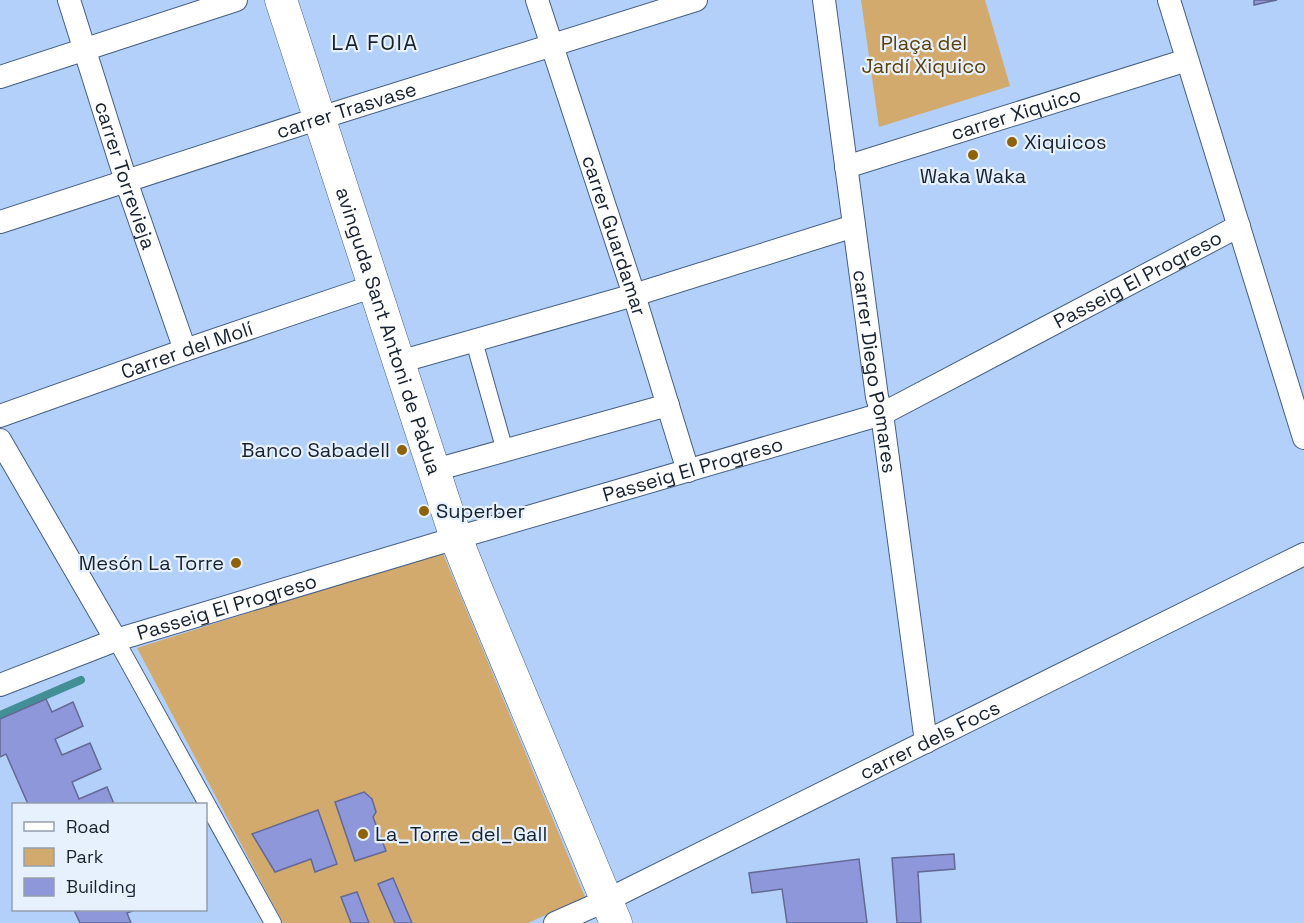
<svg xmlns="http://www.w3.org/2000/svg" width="1304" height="923" font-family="'Space Grotesk',sans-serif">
<rect width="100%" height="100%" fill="#b3d0fa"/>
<!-- green -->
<g fill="#d2aa6d">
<polygon points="861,0 985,0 1010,86 879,127"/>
<polygon points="442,551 585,897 528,923 283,923 137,648"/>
</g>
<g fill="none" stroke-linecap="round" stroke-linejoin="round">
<!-- stream -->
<polyline stroke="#429096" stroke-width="8" points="0,715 81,680"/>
</g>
<!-- building -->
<g fill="#8e97d9" stroke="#636994" stroke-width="1.5">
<polygon points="1254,0 1277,0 1254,5"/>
<polygon points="46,699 52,712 73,702 83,726 55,739 62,755 90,743 101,769 72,782 79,799 107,787 114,804 28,804 6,754 0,757 0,719"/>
<polygon points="364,792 372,799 376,812 373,817 386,851 355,861 335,802"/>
<polygon points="318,810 337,864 315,872 311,859 275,872 252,834"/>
<polygon points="954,854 955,869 918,872 921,923 897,923 892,858"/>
<polygon points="859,859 867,923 787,923 782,889 752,893 749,873"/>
<polygon points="393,878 412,923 395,923 378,884"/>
<polygon points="357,892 369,923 351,923 341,897"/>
<polygon points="74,910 135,910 127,913 131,923 80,923"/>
</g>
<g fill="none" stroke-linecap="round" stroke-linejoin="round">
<defs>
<g id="pedestrian">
<polyline points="474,341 505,451"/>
<polyline points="116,640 273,923"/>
</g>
<g id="minor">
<path id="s1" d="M69,0L126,181L185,350"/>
<path id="s2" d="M537,0L634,295L688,471"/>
<path id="s3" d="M824,0L877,397L882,414L926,742"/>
<polyline points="1169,0 1304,438"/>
<polyline points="0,77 236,0"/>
<path id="s4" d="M846,167L1187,60"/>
<path id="s5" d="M0,222L320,118L696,0"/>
<polyline points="399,362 634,295 854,226"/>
<path id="s6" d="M0,416L185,350L374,286"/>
<polyline points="0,440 116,640"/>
<polyline points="435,470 668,405"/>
<path id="s7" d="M0,685L116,640L456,538L882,414L1239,226"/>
<path id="s8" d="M555,923L607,900L1304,554"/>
</g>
<g id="secondary">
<path id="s9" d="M281,0L456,538L476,588L616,923"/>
</g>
</defs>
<!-- pedestrian casing -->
<use href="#pedestrian" stroke="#455f83" stroke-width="18"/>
<!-- minor casing -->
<use href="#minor" stroke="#455f83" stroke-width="24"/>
<!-- secondary casing -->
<use href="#secondary" stroke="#455f83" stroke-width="33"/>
<!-- pedestrian -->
<use href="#pedestrian" stroke="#fff" stroke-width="16"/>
<!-- minor -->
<use href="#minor" stroke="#fff" stroke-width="22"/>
<!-- secondary -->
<use href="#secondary" stroke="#fff" stroke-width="32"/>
</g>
<!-- markers -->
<g fill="#8e6208" stroke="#e7f0fd" stroke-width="2">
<circle cx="1012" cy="142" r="6"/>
<circle cx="973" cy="155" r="6"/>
<circle cx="402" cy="450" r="6"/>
<circle cx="424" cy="511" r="6"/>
<circle cx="236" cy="563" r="6"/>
<circle cx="363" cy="834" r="6"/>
</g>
<g text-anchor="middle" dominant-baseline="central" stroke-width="4.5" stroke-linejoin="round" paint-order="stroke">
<!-- park labels -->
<g font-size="20" fill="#5b3f09" stroke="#e7f0fd">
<text x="924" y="43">Plaça del<tspan x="924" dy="23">Jardí Xiquico</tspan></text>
</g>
<!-- street labels -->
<g font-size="20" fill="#172231" stroke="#e7f0fd">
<text stroke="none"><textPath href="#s5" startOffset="364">carrer Trasvase</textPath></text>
<text stroke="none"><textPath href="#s4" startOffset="178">carrer Xiquico</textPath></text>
<text stroke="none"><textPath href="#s1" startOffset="184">carrer Torrevieja</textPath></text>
<text stroke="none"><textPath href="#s2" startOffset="248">carrer Guardamar</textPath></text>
<text stroke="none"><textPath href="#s7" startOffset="1212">Passeig El Progreso</textPath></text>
<text stroke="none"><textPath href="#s9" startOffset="348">avinguda Sant Antoni de Pàdua</textPath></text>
<text stroke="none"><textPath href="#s6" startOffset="198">Carrer del Molí</textPath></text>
<text stroke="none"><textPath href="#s3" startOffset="375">carrer Diego Pomares</textPath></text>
<text stroke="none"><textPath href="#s7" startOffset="726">Passeig El Progreso</textPath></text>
<text stroke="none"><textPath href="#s7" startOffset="240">Passeig El Progreso</textPath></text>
<text stroke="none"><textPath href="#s8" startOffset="417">carrer dels Focs</textPath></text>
</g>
<!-- poi labels -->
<g font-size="20" fill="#172231" stroke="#e7f0fd" text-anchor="start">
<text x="1024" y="142">Xiquicos</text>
<text x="973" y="176" text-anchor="middle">Waka Waka</text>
<text x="390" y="450" text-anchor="end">Banco Sabadell</text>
<text x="436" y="511">Superber</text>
<text x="224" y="563" text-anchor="end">Mesón La Torre</text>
<text x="375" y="834">La_Torre_del_Gall</text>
</g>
<!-- quarter labels -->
<g font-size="22" letter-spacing="1.5" fill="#172231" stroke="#e7f0fd">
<text x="375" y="42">LA FOIA</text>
</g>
</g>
<!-- legend -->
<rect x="12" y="803" width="195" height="108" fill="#e7f0fd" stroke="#949eab" stroke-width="1.5"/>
<rect x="24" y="822" width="30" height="9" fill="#ffffff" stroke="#949eab" stroke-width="1.5"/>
<text x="66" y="833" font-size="18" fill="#172231">Road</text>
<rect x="24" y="848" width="30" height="18" fill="#d2aa6d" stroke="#949eab" stroke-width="1.5"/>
<text x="66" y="863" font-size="18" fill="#172231">Park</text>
<rect x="24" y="878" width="30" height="18" fill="#8e97d9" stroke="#949eab" stroke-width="1.5"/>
<text x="66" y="893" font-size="18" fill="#172231">Building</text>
</svg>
